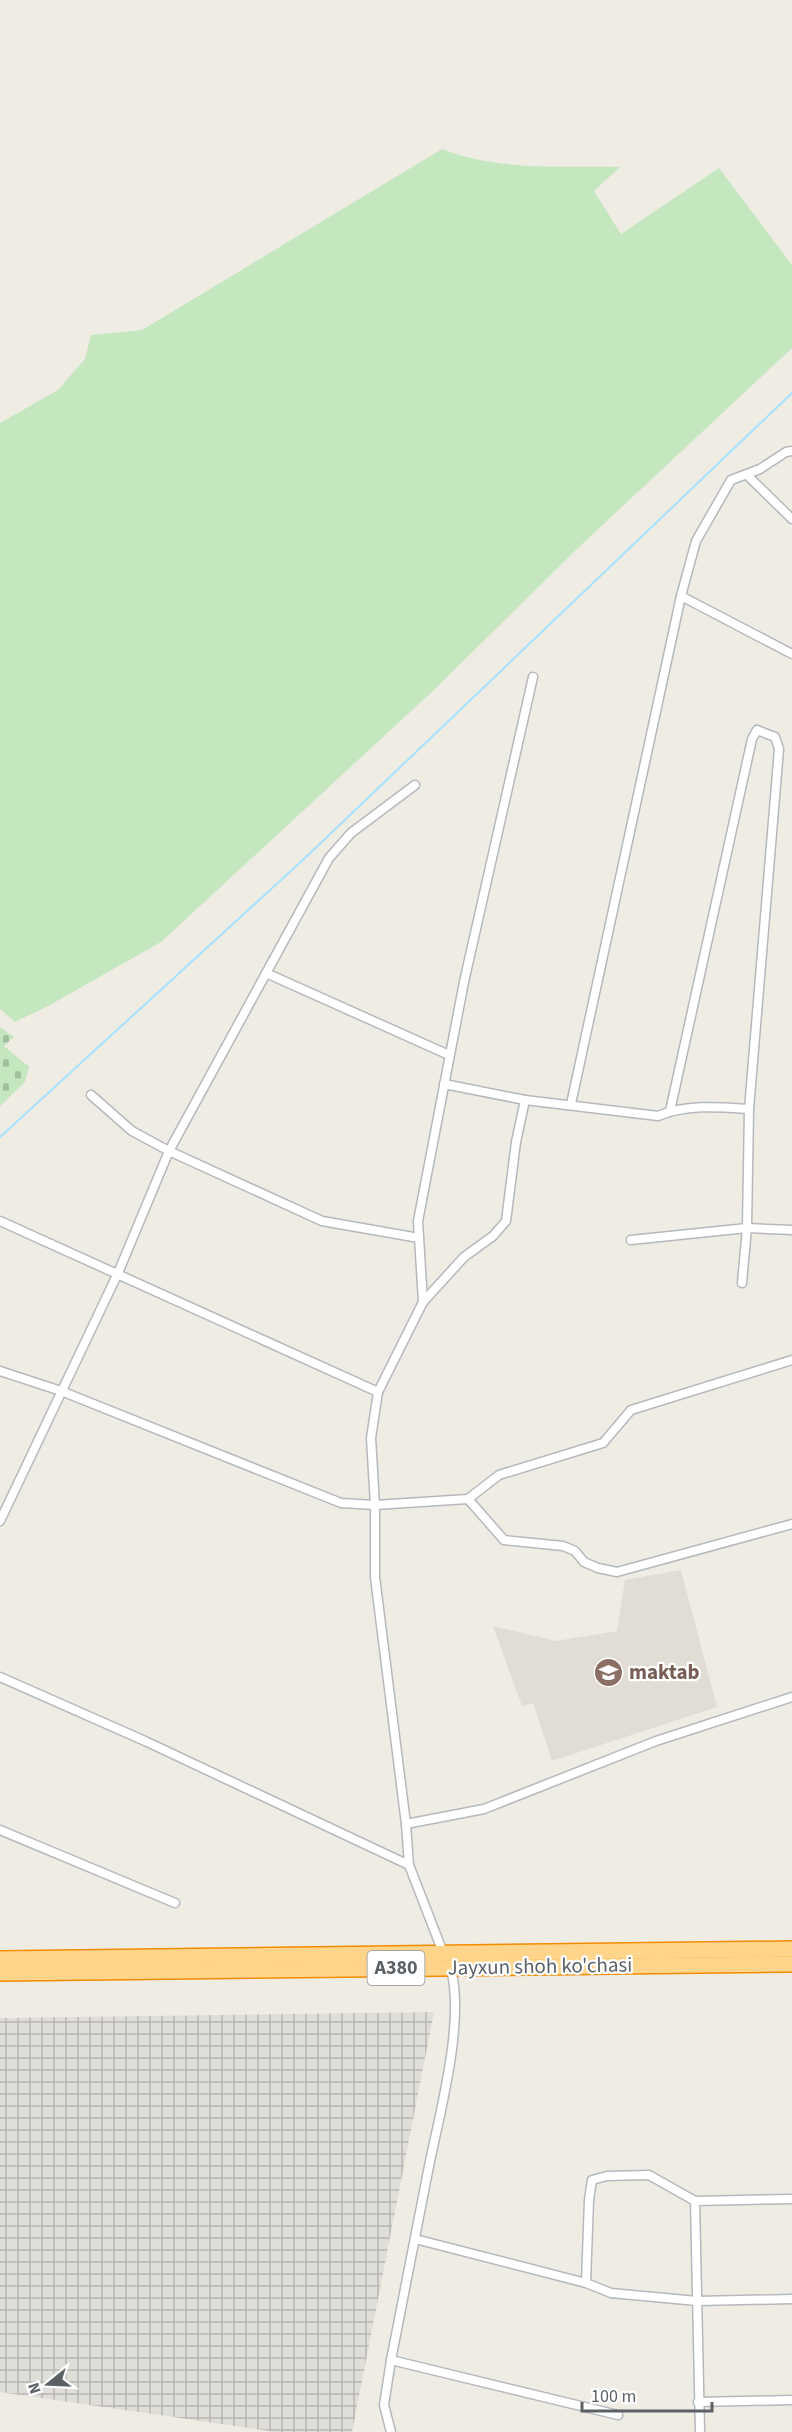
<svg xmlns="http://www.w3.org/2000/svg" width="792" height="2432" font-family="'Source Sans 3',sans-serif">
<defs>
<pattern id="industrial-grid" width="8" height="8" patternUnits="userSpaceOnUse" patternTransform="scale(1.5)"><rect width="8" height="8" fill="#e0ded9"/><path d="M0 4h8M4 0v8" fill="none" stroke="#b9b7b4"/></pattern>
<pattern id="cemetery-stones" width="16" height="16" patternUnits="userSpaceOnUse" patternTransform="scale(1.5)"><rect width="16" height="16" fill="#c5e7c0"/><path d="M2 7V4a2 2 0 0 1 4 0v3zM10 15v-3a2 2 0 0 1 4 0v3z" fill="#a3bfa0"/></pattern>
</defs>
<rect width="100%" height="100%" fill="#efece4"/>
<!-- industrial -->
<polygon fill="url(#industrial-grid)" points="434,2012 352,2432 276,2432 0,2392 0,2018"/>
<!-- education -->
<polygon fill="#e1ddd5" points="681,1570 717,1707 552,1761 533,1703 522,1706 493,1626 556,1641 617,1631 625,1580"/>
<!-- grass -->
<path fill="#c5e7c0" d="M442,149C498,171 561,166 620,167L594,191L621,234L719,168L792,265V348L579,547L435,689L161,942L50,1005L15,1022L0,1009V423L58,390L85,359L91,335L142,330Z"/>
<!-- cemetery -->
<polygon fill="url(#cemetery-stones)" points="0,1027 14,1037 4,1046 29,1067 25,1082 0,1106"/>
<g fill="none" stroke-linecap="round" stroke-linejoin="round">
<!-- stream -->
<polyline stroke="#a5e2ff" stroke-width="2" points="0,1137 305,858 792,393"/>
<defs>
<g id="street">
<polyline points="747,475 792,519"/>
<polyline points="681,596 792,654"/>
<polyline points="266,973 449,1055"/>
<path d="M444,1084L525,1100L658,1116C687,1104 719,1107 749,1109"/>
<polyline points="91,1095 132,1131 169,1151 322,1221 419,1238"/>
<polyline points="571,1104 681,596 696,541 731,480 760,469 786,452 792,451"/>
<polyline points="670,1111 752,739 757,730 775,737 779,749 749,1109 747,1228 742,1283"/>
<polyline points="0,1221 378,1392"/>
<polyline points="631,1240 747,1228 792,1230"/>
<polyline points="423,1302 464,1257 493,1236 506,1221 516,1142 525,1100"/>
<polyline points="0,1371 61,1391 341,1503 375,1505 468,1499 499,1475 603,1443 631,1410 792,1360"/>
<polyline points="468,1499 504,1540 563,1546 575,1551 584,1562 598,1568 617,1572 792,1524"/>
<polyline points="0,1521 118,1273 169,1151 329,858 351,833 415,785"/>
<polyline points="0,1677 145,1741 409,1865"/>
<polyline points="406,1824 484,1809 656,1741 792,1697"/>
<polyline points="0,1830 175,1903"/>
<polyline points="444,1955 409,1865 406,1824 375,1577 375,1505 371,1438 378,1392 423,1302 418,1221 464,982 533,677"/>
<polyline points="695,2201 700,2432"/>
<polyline points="415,2239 586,2283 611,2293 697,2301 792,2299"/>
<polyline points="586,2283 589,2200 592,2180 607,2176 649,2175 695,2201 792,2199"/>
<polyline points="391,2360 618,2415"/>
<polyline points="698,2402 792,2400"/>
<path d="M391,2432L384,2405L391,2360C404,2295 416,2231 429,2166C440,2112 466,2018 450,1966"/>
</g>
<g id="highway">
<polyline points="0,1959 792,1949"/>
<polyline points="0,1973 792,1964"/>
</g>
</defs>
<!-- street casing -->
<use href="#street" stroke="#b5b8bc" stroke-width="11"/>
<!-- highway casing -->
<use href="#highway" stroke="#f48c00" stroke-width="18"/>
<!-- street -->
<use href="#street" stroke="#fff" stroke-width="8"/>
<!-- highway -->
<use href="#highway" stroke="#ffd58c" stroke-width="15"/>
</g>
<!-- icons -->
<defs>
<symbol id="school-disc" viewBox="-11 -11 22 22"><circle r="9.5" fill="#8d6e63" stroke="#fff"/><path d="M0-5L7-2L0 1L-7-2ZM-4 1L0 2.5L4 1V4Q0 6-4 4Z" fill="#fff"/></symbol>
</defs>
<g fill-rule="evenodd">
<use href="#school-disc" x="592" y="1656" width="33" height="33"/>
</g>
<g text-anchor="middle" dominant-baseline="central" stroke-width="4.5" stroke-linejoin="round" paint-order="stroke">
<!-- shield labels -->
<rect fill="#fff" stroke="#8d9093" stroke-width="1.5" x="367.5" y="1951" width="57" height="34" rx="4.5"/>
<g font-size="20" font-weight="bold" fill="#5c6165">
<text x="396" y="1968">A380</text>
</g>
<!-- education labels -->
<g font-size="21" font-weight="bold" fill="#785e54" stroke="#fff" text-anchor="start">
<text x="629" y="1672">maktab</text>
</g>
<!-- street labels -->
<g font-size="21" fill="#5c6165" stroke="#fff">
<text transform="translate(540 1966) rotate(-1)">Jayxun shoh ko'chasi</text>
</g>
</g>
<!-- north arrow -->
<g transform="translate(48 2384) rotate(252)" stroke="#ffffff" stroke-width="4.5" paint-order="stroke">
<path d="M0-4.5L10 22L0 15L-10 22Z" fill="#5c6165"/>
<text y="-9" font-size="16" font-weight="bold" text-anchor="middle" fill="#5c6165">N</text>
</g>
<!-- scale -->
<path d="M582 2402v9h130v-9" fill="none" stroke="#5c6165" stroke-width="3"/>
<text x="591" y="2402" font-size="18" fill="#5c6165" stroke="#ffffff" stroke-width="4.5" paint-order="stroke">100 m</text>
</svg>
